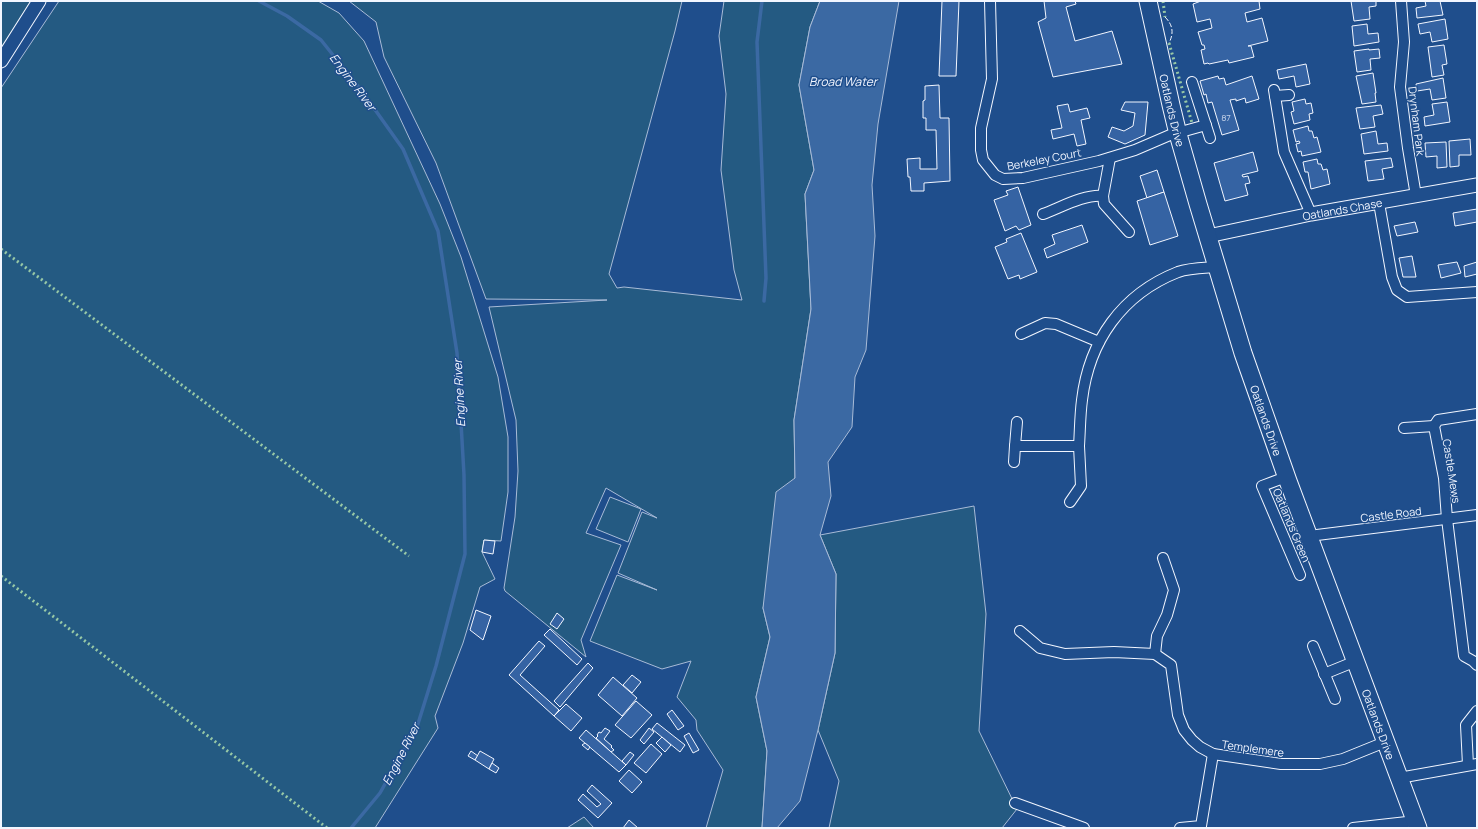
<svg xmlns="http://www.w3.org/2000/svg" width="1478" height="829" font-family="Manrope,sans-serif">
<rect width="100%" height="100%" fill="#1f4e8c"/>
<!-- green -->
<g fill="#245a82" stroke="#a8bbd7">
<polygon points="1,1 31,1 1,49"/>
<polygon points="59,1 318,1 339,13 364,41 440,204 461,257 498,377 508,437 508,492 501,541 484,540 482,552 495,579 480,587 463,643 435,716 438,728 375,828 1,828 1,88"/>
<polygon points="349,1 682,1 675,31 609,274 617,288 624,287 742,300 734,270 721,170 726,94 719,36 724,1 820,1 810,27 799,85 814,170 805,194 811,309 794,420 795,478 763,608 770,637 756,697 767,751 762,828 706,828 723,770 697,730 696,720 677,697 691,661 662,669 590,641 617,575 657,590 618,573 642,512 657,518 606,488 586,533 621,545 581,640 586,657 505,591 504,588 515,517 518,471 516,420 489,307 607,300 486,299 436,163 384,57 376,22"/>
<polygon points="610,497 641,509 628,542 596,529"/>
<polygon points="974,506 986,614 979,731 1017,809 1002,828 829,828 839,781 818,730 835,653 836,574 820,535"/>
<polygon points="584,817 594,828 567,828"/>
</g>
<!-- water -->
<polygon fill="#3b69a3" stroke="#a8bbd7" points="820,1 899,1 878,124 872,185 875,236 866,350 855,377 852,427 828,462 831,496 820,535 836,574 835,653 818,730 800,801 777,828 762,828 767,751 756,697 770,637 763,608 776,492 795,478 794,420 811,309 805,194 814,170 799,85 810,27"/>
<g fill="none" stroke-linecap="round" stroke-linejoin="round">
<!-- stream -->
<g stroke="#3b69a3" stroke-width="3.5">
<polyline points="259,1 287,16 321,40 361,90 403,149 438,231 457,353 464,475 465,554 436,666 417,727 380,793 351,828"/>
<polyline points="762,1 757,42 766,278 764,301"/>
</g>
</g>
<!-- building -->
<g fill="#3563a3" stroke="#f2f6ff">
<polygon points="942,1 959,1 956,76 939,76"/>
<polygon points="1044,1 1075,1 1076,4 1066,7 1075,41 1112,31 1122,64 1053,77 1038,22 1046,18"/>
<polygon points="1201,1 1259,1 1260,9 1245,13 1247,22 1262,18 1268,41 1248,46 1251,46 1254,57 1229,63 1228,60 1209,64 1208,63 1204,64 1201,50 1205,49 1204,45 1202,45 1198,32 1212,28 1210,19 1197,22 1193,4"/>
<polygon points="1351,1 1376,1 1376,6 1369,7 1370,19 1354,21"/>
<polygon points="1425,1 1440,1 1443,15 1417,18 1416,8 1426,6"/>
<polygon points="1445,19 1448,39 1432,42 1430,32 1420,34 1418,24"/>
<polygon points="1367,24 1368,34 1378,33 1379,42 1354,46 1352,26"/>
<polygon points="1444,45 1447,64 1442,65 1444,75 1432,77 1428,47"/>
<polygon points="1369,49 1369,50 1379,49 1380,58 1370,59 1371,70 1357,72 1354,51"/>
<polygon points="1306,64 1310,84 1296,87 1294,76 1279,79 1277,70"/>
<polygon points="1373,73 1376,93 1375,93 1376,102 1362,104 1356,76"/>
<polygon points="1218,76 1219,79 1224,78 1226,85 1252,76 1259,99 1246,103 1245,98 1236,101 1236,99 1230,100 1239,130 1222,135 1212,102 1208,103 1206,94 1204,95 1200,81"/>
<polygon points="1443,78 1446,98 1432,100 1430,89 1417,91 1416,84"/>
<polygon points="939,85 940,118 949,118 950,181 924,183 924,191 911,191 910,177 908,177 907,159 920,158 920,169 937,169 936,130 926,130 926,118 923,118 923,101 925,100 925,86"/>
<polygon points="1305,99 1306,104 1311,103 1313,113 1309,114 1310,120 1294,124 1291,112 1294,111 1292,102"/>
<polygon points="1125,102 1148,102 1145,135 1125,144 1108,137 1112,127 1124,131 1133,126 1135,113 1121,110"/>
<polygon points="1447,102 1450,122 1425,126 1424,117 1434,115 1432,104"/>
<polygon points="1068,104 1070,112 1087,108 1090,118 1081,120 1086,144 1077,146 1074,134 1053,139 1051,130 1062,128 1057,106"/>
<polygon points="1381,105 1383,114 1373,116 1375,127 1360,129 1356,108"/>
<polygon points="1308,126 1309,131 1312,131 1314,138 1317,137 1321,152 1302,156 1301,151 1298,152 1296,144 1300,143 1299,141 1296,142 1293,130"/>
<polygon points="1376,131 1378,144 1387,143 1388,151 1364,154 1361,134"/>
<polygon points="1470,139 1471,155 1459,155 1459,166 1450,167 1449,141"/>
<polygon points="1446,142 1447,167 1437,168 1437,156 1426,157 1425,143"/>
<polygon points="1253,152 1258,171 1242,175 1243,177 1248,176 1250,183 1245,184 1248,195 1225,201 1214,163"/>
<polygon points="1391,158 1393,167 1382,169 1384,179 1368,181 1365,161"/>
<polygon points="1317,159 1318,164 1321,164 1323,170 1327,169 1330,184 1311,189 1308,172 1305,172 1303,162"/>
<polygon points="1157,170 1164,192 1147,198 1140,176"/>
<polygon points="1018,187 1031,225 1019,230 1016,226 1005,231 994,200 1008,195 1006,191"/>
<polygon points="1164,192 1178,236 1150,245 1137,201"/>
<polygon points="1477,209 1477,222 1455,226 1453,213"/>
<polygon points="1415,222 1418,232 1397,236 1394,226"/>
<polygon points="1082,225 1088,242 1047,258 1044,249 1055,244 1052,235"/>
<polygon points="1021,233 1037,272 1020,279 1019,275 1008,279 995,247 1007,242 1006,239"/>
<polygon points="1412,256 1416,277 1403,277 1399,258"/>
<polygon points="1457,262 1461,273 1441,278 1438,265"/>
<polygon points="1477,262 1477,274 1465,277 1464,266"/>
<polygon points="484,540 495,541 493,554 482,552"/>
<polygon points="476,610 491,616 483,640 470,630"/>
<polygon points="557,613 564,619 557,629 550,624"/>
<polygon points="550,629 582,659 577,665 544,635"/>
<polygon points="539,641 545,646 520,675 559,710 554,716 509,675"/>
<polygon points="588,663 593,668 560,707 554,701"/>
<polygon points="632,675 641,682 632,693 623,685"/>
<polygon points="613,677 637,698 622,716 598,695"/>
<polygon points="636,701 652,715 631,738 615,725"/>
<polygon points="566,704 582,718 571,731 554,716"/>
<polygon points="672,710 684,726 678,730 667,714"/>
<polygon points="657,723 685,745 680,752 652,729"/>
<polygon points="605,728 610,731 604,739 612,746 611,747 614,750 611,752 596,738 598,736 597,735 599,732 601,733"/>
<polygon points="649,728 654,732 644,744 640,740"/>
<polygon points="586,730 626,765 619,772 579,738"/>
<polygon points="689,733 699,750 693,753 684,736"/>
<polygon points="662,737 671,745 665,752 656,743"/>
<polygon points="585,743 590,747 588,750 582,745"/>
<polygon points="651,744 662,754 646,773 634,763"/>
<polygon points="471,751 478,756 475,760 468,756"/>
<polygon points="480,751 494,759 489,769 475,760"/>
<polygon points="630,752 634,755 626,765 622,761"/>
<polygon points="492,763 499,768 496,773 489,769"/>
<polygon points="629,770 642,782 632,793 619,781"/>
<polygon points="592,785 612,803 598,818 578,800 583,794 597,807 601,804 587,791"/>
<polygon points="629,820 638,828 623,828"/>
</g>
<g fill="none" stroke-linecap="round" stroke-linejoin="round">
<defs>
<g id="minor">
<polyline points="990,1 992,79 981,128 981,150 983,160 995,175 1003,179 1023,178 1099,161 1135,150 1170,135 1206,125"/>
<polyline points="1401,1 1404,42 1400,87 1408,148 1416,196"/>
<polyline points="1192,82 1210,138"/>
<polyline points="1274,90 1275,96 1289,95"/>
<polyline points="1275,96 1284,152 1311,214"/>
<polyline points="1110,158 1103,196 1104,204 1129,232"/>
<polyline points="1379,203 1392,277 1397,290 1407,297 1477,292"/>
<path d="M1043,214C1060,208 1084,194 1103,196"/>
<polyline points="1021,334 1045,323 1056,324 1099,342"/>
<polyline points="1477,414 1438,420 1434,426 1444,478 1447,519 1464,656 1473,661 1477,665"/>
<polyline points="1404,428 1434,426"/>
<polyline points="1015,446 1017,422"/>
<path d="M1014,462L1015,446H1079C1080,431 1080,415 1082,400C1089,341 1122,294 1178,272C1189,268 1205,268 1217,267"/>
<polyline points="1286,477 1262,486 1300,575"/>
<polyline points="1070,502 1081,486 1079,446"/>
<polyline points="1309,538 1317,535 1477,515"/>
<polyline points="1020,631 1040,648 1065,654 1114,652 1155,654 1171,665 1178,715 1184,730 1192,740 1200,747 1213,754 1281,764 1320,764 1343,759 1385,742"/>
<polyline points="1313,646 1335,699"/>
<polyline points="1155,654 1157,636 1167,615 1174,590 1163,558"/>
<polyline points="1324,674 1356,661"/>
<polyline points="1468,765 1466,725 1477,711"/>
<polyline points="1399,778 1477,764"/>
<polyline points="1015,803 1084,828"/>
<polyline points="1180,828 1201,826 1213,754"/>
<polyline points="1353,828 1416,821"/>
</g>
<g id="tertiary">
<polyline points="1,61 39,1"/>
<path id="s1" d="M1208,236L1311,214L1477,185"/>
</g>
<g id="primary">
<path id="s2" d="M1148,1L1171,105L1178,134L1198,204L1243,353L1288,481L1418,828"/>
</g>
</defs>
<!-- minor casing -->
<use href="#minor" stroke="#f2f6ff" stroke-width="12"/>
<!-- tertiary casing -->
<use href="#tertiary" stroke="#f2f6ff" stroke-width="15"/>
<!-- primary casing -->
<use href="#primary" stroke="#f2f6ff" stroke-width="19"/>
<!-- minor -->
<use href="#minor" stroke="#1f4e8c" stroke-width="10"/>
<!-- tertiary -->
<use href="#tertiary" stroke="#1f4e8c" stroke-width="13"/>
<!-- primary -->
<use href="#primary" stroke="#1f4e8c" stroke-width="17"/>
<!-- hedge -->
<g stroke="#97c8a6" stroke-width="3" stroke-dasharray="2 3" stroke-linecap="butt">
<polyline points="1163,1 1165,17"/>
<polyline points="1169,43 1192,123"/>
<polyline points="1,249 409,556"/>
<polyline points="1,576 327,828"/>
</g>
<!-- fence -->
<path stroke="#f2f6ff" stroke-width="1" stroke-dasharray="5 2" stroke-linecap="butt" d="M1165,17C1173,25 1174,33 1169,43"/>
</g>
<g text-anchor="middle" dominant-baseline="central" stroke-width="3" stroke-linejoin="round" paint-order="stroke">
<!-- number labels -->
<g font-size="9" fill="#c3d1e8">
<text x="1226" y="117">87</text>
</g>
<!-- street labels -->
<g font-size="11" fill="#f2f6ff" stroke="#1f4e8c">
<text stroke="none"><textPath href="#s2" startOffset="112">Oatlands Drive</textPath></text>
<text transform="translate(1417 121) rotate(83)">Drynham Park</text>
<text transform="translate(1044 159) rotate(-11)">Berkeley Court</text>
<text stroke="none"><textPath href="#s1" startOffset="137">Oatlands Chase</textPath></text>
<text stroke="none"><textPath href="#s2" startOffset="436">Oatlands Drive</textPath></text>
<text transform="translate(1452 471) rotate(81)">Castle Mews</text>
<text transform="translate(1391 514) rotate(-7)">Castle Road</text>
<text transform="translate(1292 525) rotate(67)">Oatlands Green</text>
<text stroke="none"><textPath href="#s2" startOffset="760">Oatlands Drive</textPath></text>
<text transform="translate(1253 748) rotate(8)">Templemere</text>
</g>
<!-- water labels -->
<g font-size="12" font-style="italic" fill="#f2f6ff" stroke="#1f4e8c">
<text x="843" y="81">Broad Water</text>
<text transform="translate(353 82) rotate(53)">Engine River</text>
<text transform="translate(459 393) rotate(-93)">Engine River</text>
<text transform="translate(401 754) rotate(-63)">Engine River</text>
</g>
</g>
<!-- border -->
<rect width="1478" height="829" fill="none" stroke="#f2f6ff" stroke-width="4"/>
</svg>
